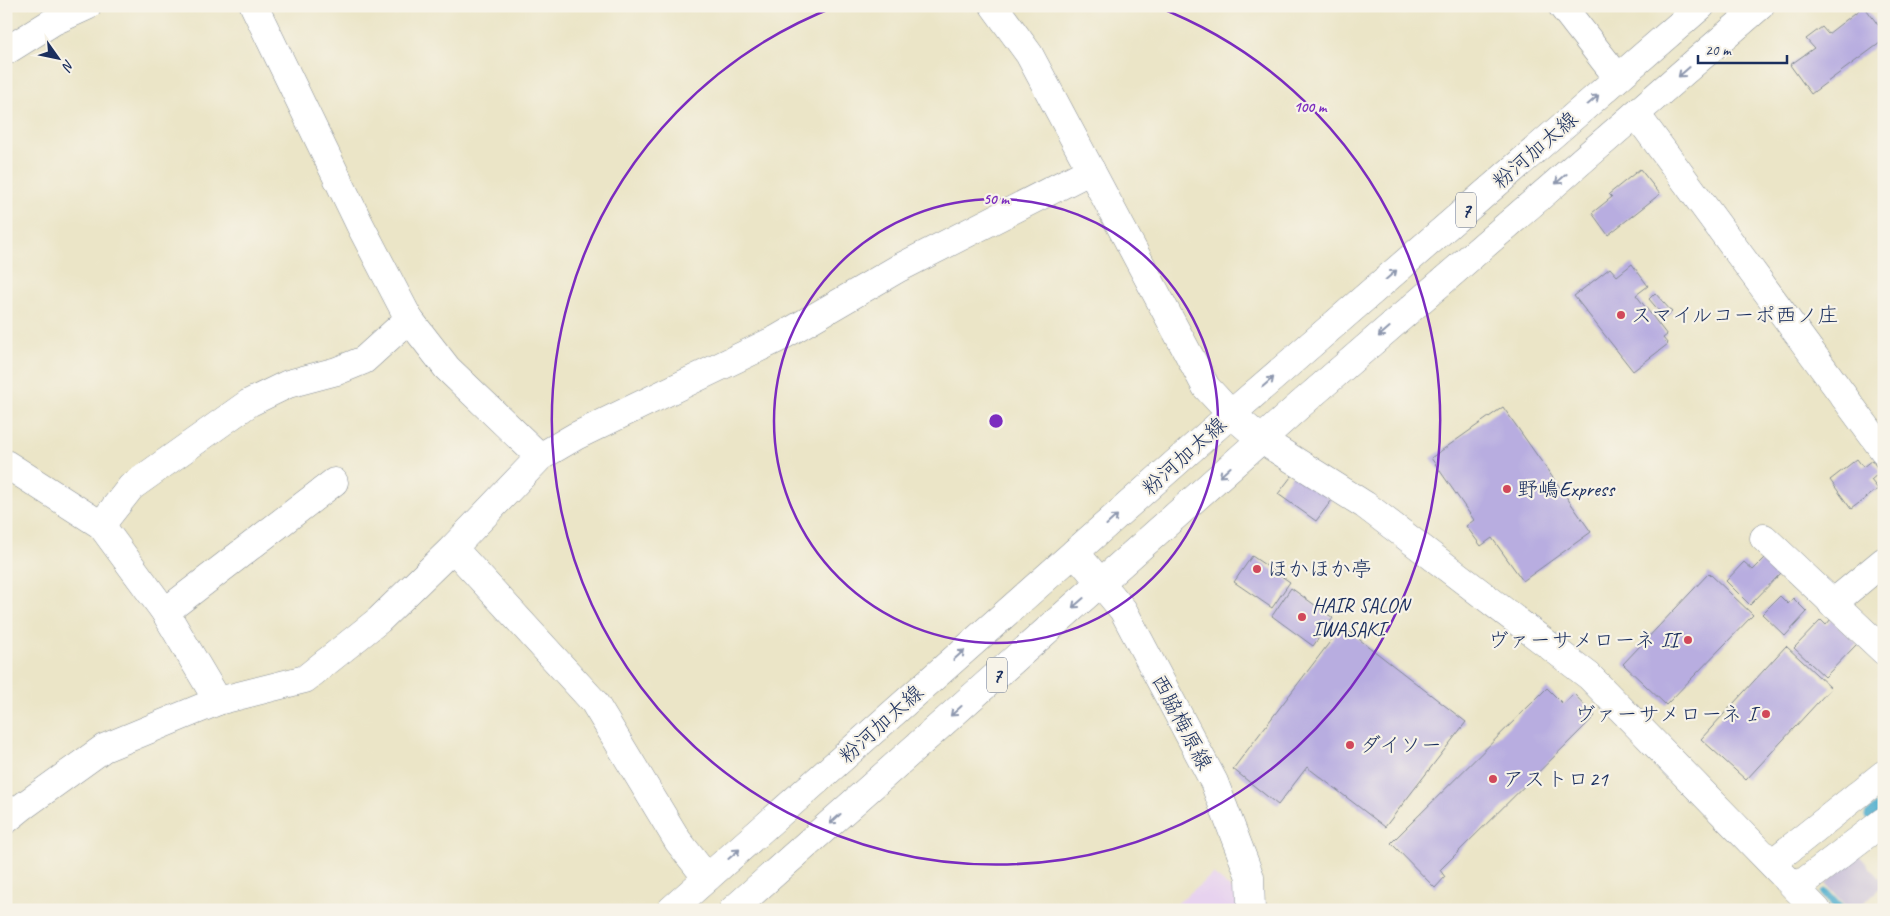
<svg xmlns="http://www.w3.org/2000/svg" width="1890" height="916" font-family="Caveat,'Klee One',sans-serif">
<rect width="100%" height="100%" fill="#f7f3e8"/>
<filter id="ink" filterUnits="userSpaceOnUse"><feTurbulence type="fractalNoise" baseFrequency=".02" numOctaves="2"/><feDisplacementMap in="SourceGraphic" scale="10" xChannelSelector="R" yChannelSelector="G"/><feConvolveMatrix kernelMatrix="1 2 1 2 8 2 1 2 1" color-interpolation-filters="sRGB"/></filter>
<filter id="wash" filterUnits="userSpaceOnUse"><feTurbulence type="fractalNoise" baseFrequency=".0096" numOctaves="4" result="noise"/><feDisplacementMap in="SourceGraphic" scale="20" xChannelSelector="R" yChannelSelector="G"/><feGaussianBlur stdDeviation="1.12" result="paint"/><feColorMatrix in="noise" values="0 0 0 0 0 0 0 0 0 0 0 0 0 0 0 0 0 1.4 0 .05"/><feComposite in="paint" operator="in"/></filter>
<g filter="url(#wash)">
<rect width="100%" height="100%" fill="#ebe5c7"/>
<!-- built -->
<polygon fill="#e7d2ef" points="1213,874 1240,896 1238,910 1169,910"/>
<!-- industrial -->
<polygon fill="#c8bfd8" points="1858,854 1884,884 1856,910 1849,910 1826,884"/>
<g fill="none" stroke-linecap="round" stroke-linejoin="round">
<!-- stream -->
<g stroke="#50aece" stroke-width="9">
<polyline points="1869,816 1884,803"/>
<polyline points="1825,893 1841,910"/>
</g>
</g>
<g id="blocks">
<!-- building -->
<g fill="#b8ade0">
<polygon points="1864,6 1884,33 1884,40 1811,94 1790,65 1814,48 1806,39 1822,27 1828,34"/>
<polygon points="1640,169 1660,194 1608,235 1592,213 1612,197 1609,194"/>
<polygon points="1632,264 1648,286 1636,295 1667,335 1663,338 1668,344 1633,371 1574,296 1610,268 1617,276"/>
<polygon points="1655,293 1672,312 1665,318 1649,299"/>
<polygon points="1503,407 1591,532 1523,581 1492,538 1481,546 1466,526 1474,520 1431,458"/>
<polygon points="1857,459 1863,467 1872,460 1880,472 1871,480 1878,489 1851,509 1830,480"/>
<polygon points="1294,473 1332,500 1316,521 1278,494"/>
<polygon points="1252,556 1290,582 1272,608 1234,582"/>
<polygon points="1766,557 1781,573 1750,605 1726,581 1744,562 1753,570"/>
<polygon points="1709,573 1753,615 1666,705 1623,664"/>
<polygon points="1291,588 1333,618 1313,646 1272,616"/>
<polygon points="1780,596 1788,604 1793,598 1807,612 1785,636 1762,614"/>
<polygon points="1831,619 1857,644 1825,677 1794,648 1821,620 1826,625"/>
<polygon points="1342,626 1466,722 1385,827 1307,767 1278,805 1233,769"/>
<polygon points="1786,646 1831,688 1746,780 1701,739"/>
<polygon points="1547,688 1563,704 1574,694 1595,716 1440,870 1445,877 1435,888 1391,843"/>
</g>
</g>
</g>
<g filter="url(#ink)">
<use href="#blocks" fill-opacity="0" stroke="#838a92" stroke-width="1"/>
<g fill="none" stroke-linecap="round" stroke-linejoin="round">
<defs>
<g id="minor">
<polyline points="254,6 360,225 409,319 447,368 540,457"/>
<polyline points="994,6 1029,54 1206,387 1231,414 1262,440 1365,505 1589,676 1817,910"/>
<polyline points="1562,6 1618,78"/>
<polyline points="6,51 54,21 87,6"/>
<polyline points="1636,114 1884,451"/>
<polyline points="6,464 101,525 165,612 218,701"/>
<polyline points="101,525 131,487 249,403 288,384 337,371 364,360 409,319"/>
<polyline points="1764,538 1884,651"/>
<polyline points="453,548 594,702 678,841 707,878"/>
<polyline points="1832,604 1884,561"/>
<polyline points="165,612 334,482"/>
<polyline points="6,820 22,807 104,748 218,701 305,679 379,620 453,548 540,457 576,436 777,339 899,268 1091,170"/>
<polyline points="1772,863 1884,774"/>
<polyline points="1796,888 1884,821"/>
</g>
<polyline id="secondary" points="1075,552 1123,610 1214,782 1250,877 1251,910"/>
<g id="primary">
<polyline points="671,910 1231,414 1701,6"/>
<polyline points="733,910 1300,405 1760,6"/>
</g>
</defs>
<!-- minor casing -->
<use href="#minor" stroke="#838a92" stroke-width="29"/>
<!-- secondary casing -->
<use href="#secondary" stroke="#838a92" stroke-width="29"/>
<!-- primary casing -->
<use href="#primary" stroke="#838a92" stroke-width="29"/>
<!-- minor -->
<use href="#minor" stroke="#fff" stroke-width="28"/>
<!-- secondary -->
<use href="#secondary" stroke="#fff" stroke-width="28"/>
<!-- primary -->
<use href="#primary" stroke="#fff" stroke-width="28"/>
</g>
<!-- one-way arrows -->
<defs><path id="oneway-shaft" d="M-6 0H5M1.5-3L5.5 0L1.5 3" fill="none" stroke-width="1.6" stroke-linecap="round" stroke-linejoin="round" transform="scale(1.25)"/></defs>
<g stroke="#8d97ae">
<use href="#oneway-shaft" transform="translate(1684 72) rotate(139)"/>
<use href="#oneway-shaft" transform="translate(1593 100) rotate(-41)"/>
<use href="#oneway-shaft" transform="translate(1561 179) rotate(139)"/>
<use href="#oneway-shaft" transform="translate(1391 275) rotate(-41)"/>
<use href="#oneway-shaft" transform="translate(1384 332) rotate(139)"/>
<use href="#oneway-shaft" transform="translate(1268 382) rotate(-41)"/>
<use href="#oneway-shaft" transform="translate(1225 472) rotate(138)"/>
<use href="#oneway-shaft" transform="translate(1112 520) rotate(-42)"/>
<use href="#oneway-shaft" transform="translate(1078 603) rotate(139)"/>
<use href="#oneway-shaft" transform="translate(959 655) rotate(-42)"/>
<use href="#oneway-shaft" transform="translate(956 711) rotate(138)"/>
<use href="#oneway-shaft" transform="translate(835 819) rotate(138)"/>
<use href="#oneway-shaft" transform="translate(734 854) rotate(-41)"/>
</g>
</g>
<!-- distance rings -->
<g fill="none" stroke="#7b2cbf" stroke-width="2.5">
<circle cx="996" cy="421" r="222"/>
<path d="M1155 6A444 444 0 1 1 837 6"/>
</g>
<!-- markers -->
<g fill="#d1495b" stroke="#f7f3e8" stroke-width="2">
<circle cx="1621" cy="315" r="5"/>
<circle cx="1507" cy="489" r="5"/>
<circle cx="1257" cy="569" r="5"/>
<circle cx="1302" cy="617" r="5"/>
<circle cx="1688" cy="640" r="5"/>
<circle cx="1766" cy="714" r="5"/>
<circle cx="1350" cy="745" r="5"/>
<circle cx="1493" cy="779" r="5"/>
</g>
<g text-anchor="middle" dominant-baseline="central" stroke-width="4.5" stroke-linejoin="round" paint-order="stroke">
<!-- shield labels -->
<g fill="#f7f3e8" stroke="#5d6a87" stroke-width="1">
<rect x="1456" y="192.5" width="20" height="35" rx="4"/>
<rect x="987" y="657.5" width="20" height="35" rx="4"/>
</g>
<g font-size="20" font-weight="bold" fill="#1b2f5e">
<text x="1466" y="210">7</text>
<text x="997" y="675">7</text>
</g>
<!-- street labels -->
<g font-size="21" fill="#1b2f5e" stroke="#f7f3e8">
<text transform="translate(1535 150) rotate(-41)">粉河加太線</text>
<text transform="translate(1184 456) rotate(-42)">粉河加太線</text>
<text transform="translate(1182 722) rotate(62)">西脇梅原線</text>
<text transform="translate(881 724) rotate(-42)">粉河加太線</text>
</g>
<!-- poi labels -->
<g font-size="21" fill="#1b2f5e" stroke="#f7f3e8" text-anchor="start">
<text x="1631" y="315">スマイルコーポ西ノ庄</text>
<text x="1517" y="489">野嶋Express</text>
<text x="1267" y="569">ほかほか亭</text>
<text x="1312" y="605">HAIR SALON<tspan x="1312" dy="24">IWASAKI</tspan></text>
<text x="1678" y="640" text-anchor="end">ヴァーサメローネ II</text>
<text x="1756" y="714" text-anchor="end">ヴァーサメローネ I</text>
<text x="1360" y="745">ダイソー</text>
<text x="1503" y="779">アストロ21</text>
</g>
</g>
<circle cx="996" cy="421" r="8" fill="#7b2cbf" stroke="#f7f3e8" stroke-width="2.5"/>
<g font-size="15" text-anchor="middle" font-weight="bold" fill="#7b2cbf" stroke="#f7f3e8" stroke-width="4.5" stroke-linejoin="round" paint-order="stroke">
<text x="1310" y="112">100 m</text>
<text x="996" y="204">50 m</text>
</g>
<!-- margin -->
<rect width="1890" height="916" fill="none" stroke="#f7f3e8" stroke-width="25"/>
<!-- north arrow -->
<g transform="translate(58 58) rotate(123)" stroke="#f7f3e8" stroke-width="4" paint-order="stroke">
<path d="M0-4L9 19L0 12L-9 19Z" fill="#1b2f5e"/>
<text y="-8" font-size="14" font-weight="bold" text-anchor="middle" fill="#1b2f5e">N</text>
</g>
<!-- scale -->
<path d="M1698 55v8h89v-8" fill="none" stroke="#1b2f5e" stroke-width="2.5"/>
<text x="1705" y="55" font-size="15" fill="#1b2f5e" stroke="#f7f3e8" stroke-width="4" paint-order="stroke">20 m</text>
</svg>
